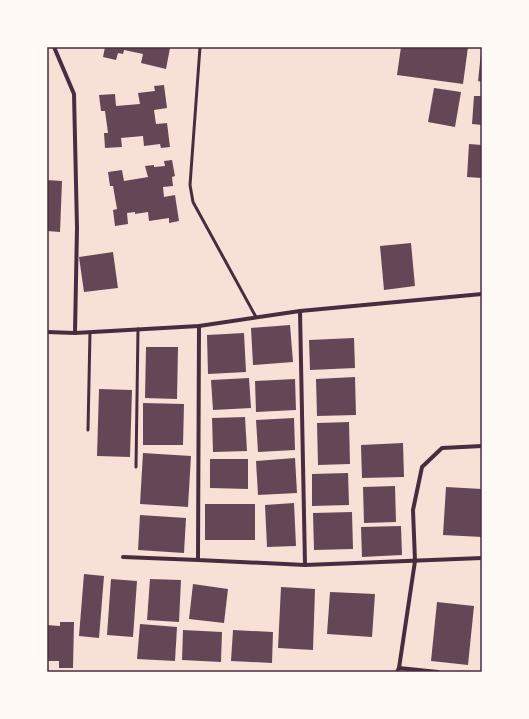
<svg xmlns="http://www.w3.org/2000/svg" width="529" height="719" font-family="'Exo 2',sans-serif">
<rect width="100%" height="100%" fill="#f7e1d7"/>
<!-- building -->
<g fill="#644757">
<polygon points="105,47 164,47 170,48 166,69 141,63 143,54 124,50 123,54 118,53 116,60 103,57"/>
<polygon points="401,47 468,47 463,84 397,75"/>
<polygon points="481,53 482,53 482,82 478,81"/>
<polygon points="164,85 167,108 154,110 156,124 167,123 170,147 161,148 160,144 144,146 143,136 121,138 122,147 105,148 104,133 108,133 105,111 101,111 99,95 115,94 116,106 140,104 138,93 155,91 154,86"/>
<polygon points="434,88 461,92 455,127 428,122"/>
<polygon points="474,96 482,96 482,125 472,124"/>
<polygon points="469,144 482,145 482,178 467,177"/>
<polygon points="172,160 175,176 172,177 173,186 163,187 164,197 175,195 179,221 169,223 169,218 149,221 148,212 135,214 135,212 127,213 128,224 115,226 113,210 117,209 113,186 110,186 108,172 122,170 124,181 148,177 145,166 154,165 154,167 165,166 164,161"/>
<polygon points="47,180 62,181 60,232 47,231"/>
<polygon points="411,243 415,286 384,290 380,246"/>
<polygon points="113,252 118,288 84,292 79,257"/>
<polygon points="290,325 293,362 253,365 251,328"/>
<polygon points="244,333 246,372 208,374 207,335"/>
<polygon points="354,338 355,368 310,370 309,340"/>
<polygon points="146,347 178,347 177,399 145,398"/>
<polygon points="355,377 356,415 317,416 316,379"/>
<polygon points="249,378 251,408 213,410 211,380"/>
<polygon points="295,379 296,410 256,412 255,381"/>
<polygon points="99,389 132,390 130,457 97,456"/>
<polygon points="143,403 184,404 183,445 143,445"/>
<polygon points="245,417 247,451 213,452 212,418"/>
<polygon points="294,418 295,450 258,452 256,420"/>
<polygon points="349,422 350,464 318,465 317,423"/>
<polygon points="403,443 404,477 362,478 361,445"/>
<polygon points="143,453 191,456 188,507 140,504"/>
<polygon points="295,458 297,493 258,495 256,461"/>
<polygon points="210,459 248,459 248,489 210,488"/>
<polygon points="348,473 349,505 312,506 312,474"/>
<polygon points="395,486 396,522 364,523 363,487"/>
<polygon points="446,487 482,489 482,537 443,535"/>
<polygon points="294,503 296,546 267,547 265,505"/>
<rect x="205" y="504" width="50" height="36"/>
<polygon points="352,512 353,549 314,550 313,513"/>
<polygon points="140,515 186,518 184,553 138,550"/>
<polygon points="401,526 402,555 362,557 361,527"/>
<polygon points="84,574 104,576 99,638 79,636"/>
<polygon points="111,579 137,581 133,637 107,635"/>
<polygon points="150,579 181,580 179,622 147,620"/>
<polygon points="193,584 228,589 224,623 189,619"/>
<polygon points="281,587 315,589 313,650 278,648"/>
<polygon points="330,592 375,594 372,637 327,634"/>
<polygon points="437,602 474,606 468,665 431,661"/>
<polygon points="60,622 74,622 73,668 59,668 59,661 47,661 47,625 60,626"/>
<polygon points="140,624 177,627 175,661 137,659"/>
<polygon points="183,630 222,632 221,662 182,660"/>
<polygon points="233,630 273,632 272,663 231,661"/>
</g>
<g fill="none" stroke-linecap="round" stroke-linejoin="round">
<!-- service -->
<g stroke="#4a2c40" stroke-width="3">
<polyline points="200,47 190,185 193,202 256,317"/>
<polyline points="88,430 90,332"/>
<polyline points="136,467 138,329"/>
</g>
<!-- minor -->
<g stroke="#4a2c40" stroke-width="4">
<polyline points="300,311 305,565"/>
<polyline points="199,326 198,560 305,565 482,558"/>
<polyline points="47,332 75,333 77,228 74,94 54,47"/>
<polyline points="75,333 199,326 300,311 482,294"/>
<polyline points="123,557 198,560"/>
<polyline points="399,668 438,672"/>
<polyline points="397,672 399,668 415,561 413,510 422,467 442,448 482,446"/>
</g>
</g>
<!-- border -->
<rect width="529" height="719" fill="none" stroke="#fffaf5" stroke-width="96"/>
<rect x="48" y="48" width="433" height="623" fill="none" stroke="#4a2c40" stroke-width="1.5"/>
</svg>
